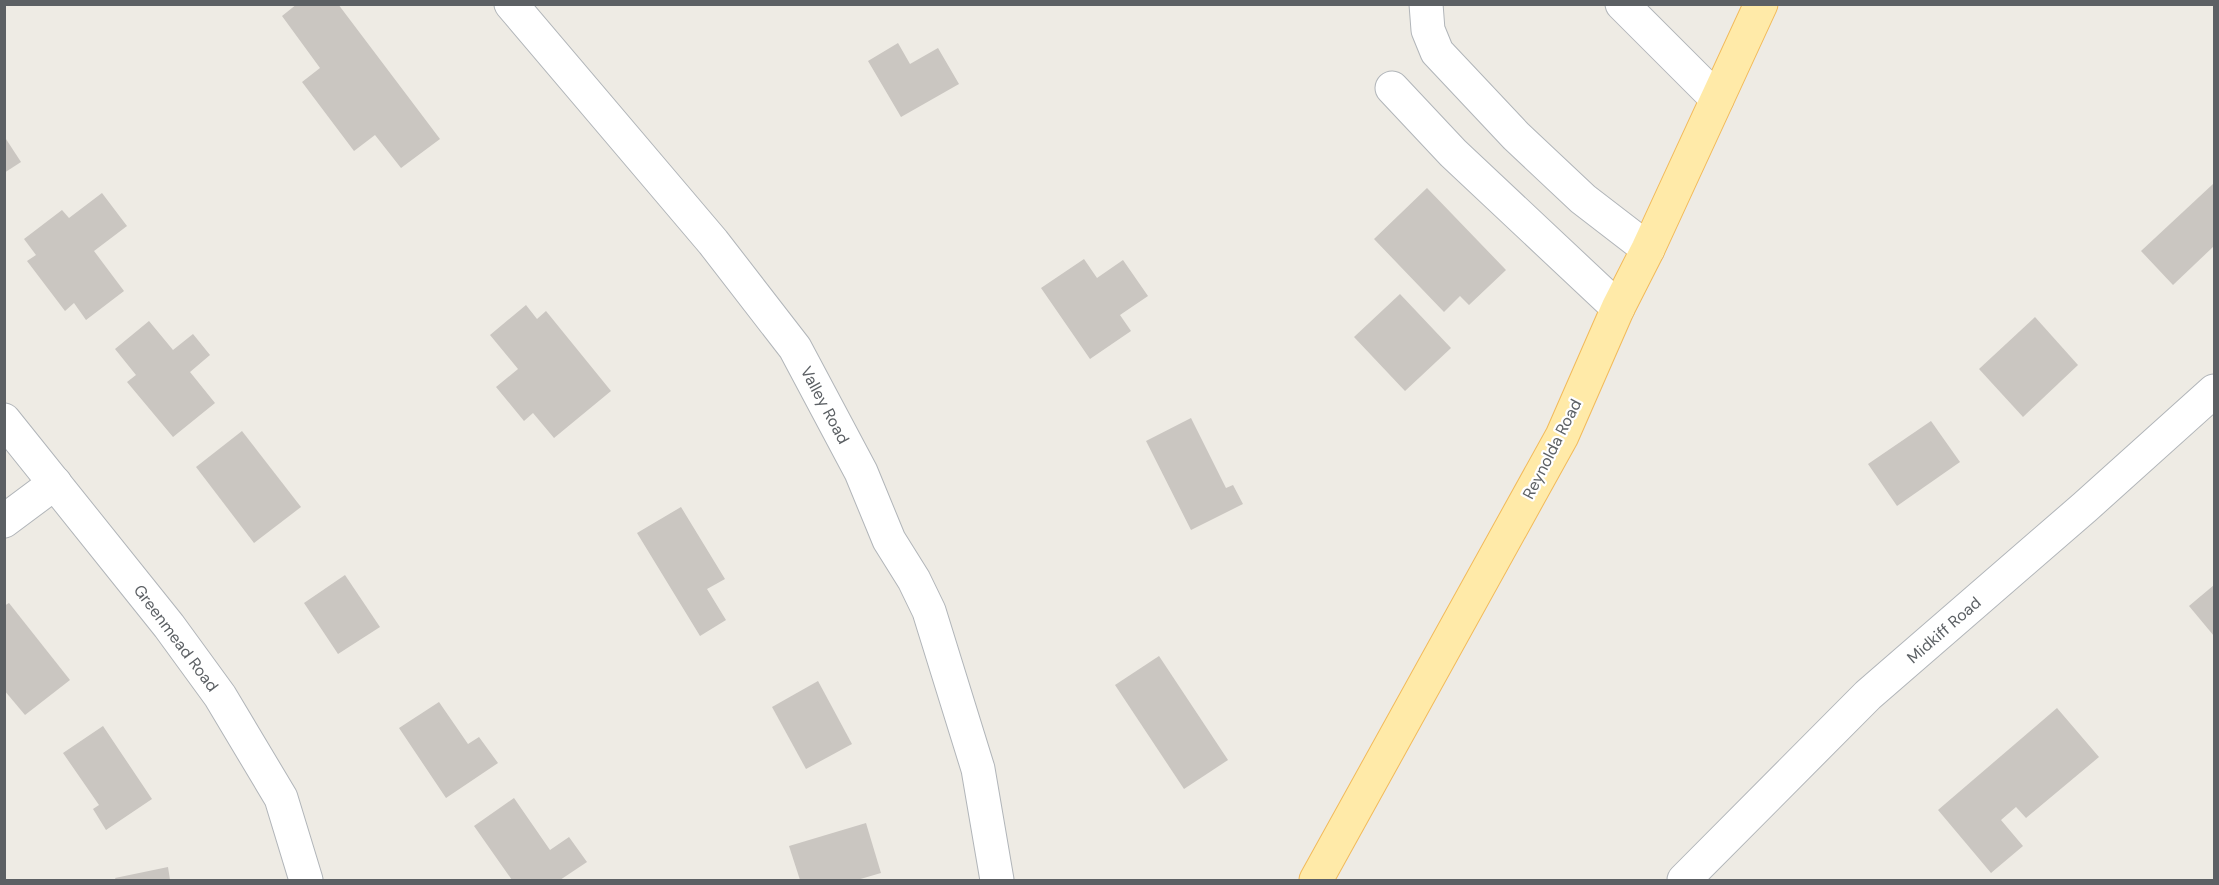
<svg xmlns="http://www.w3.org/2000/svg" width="2219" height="885" font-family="'DM Sans',sans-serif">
<rect width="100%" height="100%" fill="#eeebe4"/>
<!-- building -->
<g fill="#cac6c1">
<polygon points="297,4 338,4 440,139 401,168 375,135 354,151 302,82 320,68 282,16"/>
<polygon points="898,43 910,64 938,48 959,84 901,117 868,61"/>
<polygon points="4,136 21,162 4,173"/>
<polygon points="2213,184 2214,246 2173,285 2141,251"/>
<polygon points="1427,188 1506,270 1469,305 1460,296 1444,312 1374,239"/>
<polygon points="102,193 127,226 94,251 124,291 86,320 74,303 65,311 27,261 36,255 24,239 62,210 69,218"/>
<polygon points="1084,259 1097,278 1123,260 1148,296 1120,315 1131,331 1090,359 1041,288"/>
<polygon points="1400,294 1451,348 1405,391 1354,337"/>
<polygon points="526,305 537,319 546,311 611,391 554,438 533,413 524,421 496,387 518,369 490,335"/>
<polygon points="2035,317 2078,365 2023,417 1979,369"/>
<polygon points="149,321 173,350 193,334 210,355 190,372 215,403 173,437 127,382 136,375 115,349"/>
<polygon points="1191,418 1226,488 1233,485 1243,504 1191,530 1146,441"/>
<polygon points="1931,421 1960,462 1897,506 1868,464"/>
<polygon points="242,431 301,507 254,543 196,467"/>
<polygon points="681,507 725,579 707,589 726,620 700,636 637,533"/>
<polygon points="345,575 380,627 338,654 304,603"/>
<polygon points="2214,585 2214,636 2189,606"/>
<polygon points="9,603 70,680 25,715 4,690 4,606"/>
<polygon points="1159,656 1228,760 1184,789 1115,685"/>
<polygon points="818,681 852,744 806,769 772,707"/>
<polygon points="439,702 468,744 479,737 498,763 446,798 399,728"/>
<polygon points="2057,708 2099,757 2026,818 2016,807 2001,820 2023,846 1991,873 1938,810"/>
<polygon points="103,726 152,799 106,830 93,809 99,805 63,753"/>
<polygon points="514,798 550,850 569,837 587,862 560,880 512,880 474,826"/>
<polygon points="866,823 881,873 857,880 800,880 789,846"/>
<polygon points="168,867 170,880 116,880 115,878"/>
</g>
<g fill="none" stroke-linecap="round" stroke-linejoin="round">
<defs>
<g id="minor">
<polyline points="511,4 713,242 795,348 861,472 889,540 914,580 929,611 978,769 997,880"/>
<polyline points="1426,4 1428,30 1437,52 1516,136 1583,199 1648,249"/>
<polyline points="1622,4 1717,99"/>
<polyline points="1392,88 1453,153 1618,308"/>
<polyline points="4,420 169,626 220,696 281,798 306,880"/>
<polyline points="4,521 55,483"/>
<polyline points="1684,880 1868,695 2085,507 2214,391"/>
</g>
<polyline id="major" points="1316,880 1562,436 1618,308 1648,249 1761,4"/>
</defs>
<!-- minor casing -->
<use href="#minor" stroke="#b1b5b9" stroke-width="35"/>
<!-- major casing -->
<use href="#major" stroke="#f2ba5a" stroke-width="35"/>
<!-- minor -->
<use href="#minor" stroke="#fff" stroke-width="33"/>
<!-- major -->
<use href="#major" stroke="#ffeaa8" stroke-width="33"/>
</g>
<g text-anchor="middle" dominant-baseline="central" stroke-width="4.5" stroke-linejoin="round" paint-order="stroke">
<!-- street labels -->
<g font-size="16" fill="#5c6064" stroke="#fff">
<text transform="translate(825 405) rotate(62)">Valley Road</text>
<text transform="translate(1552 449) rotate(-63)">Reynolda Road</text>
<text transform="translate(1944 630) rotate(-41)">Midkiff Road</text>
<text transform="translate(176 638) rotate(53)">Greenmead Road</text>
</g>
</g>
<!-- border -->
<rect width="2219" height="885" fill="none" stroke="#5c6064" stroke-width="12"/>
</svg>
